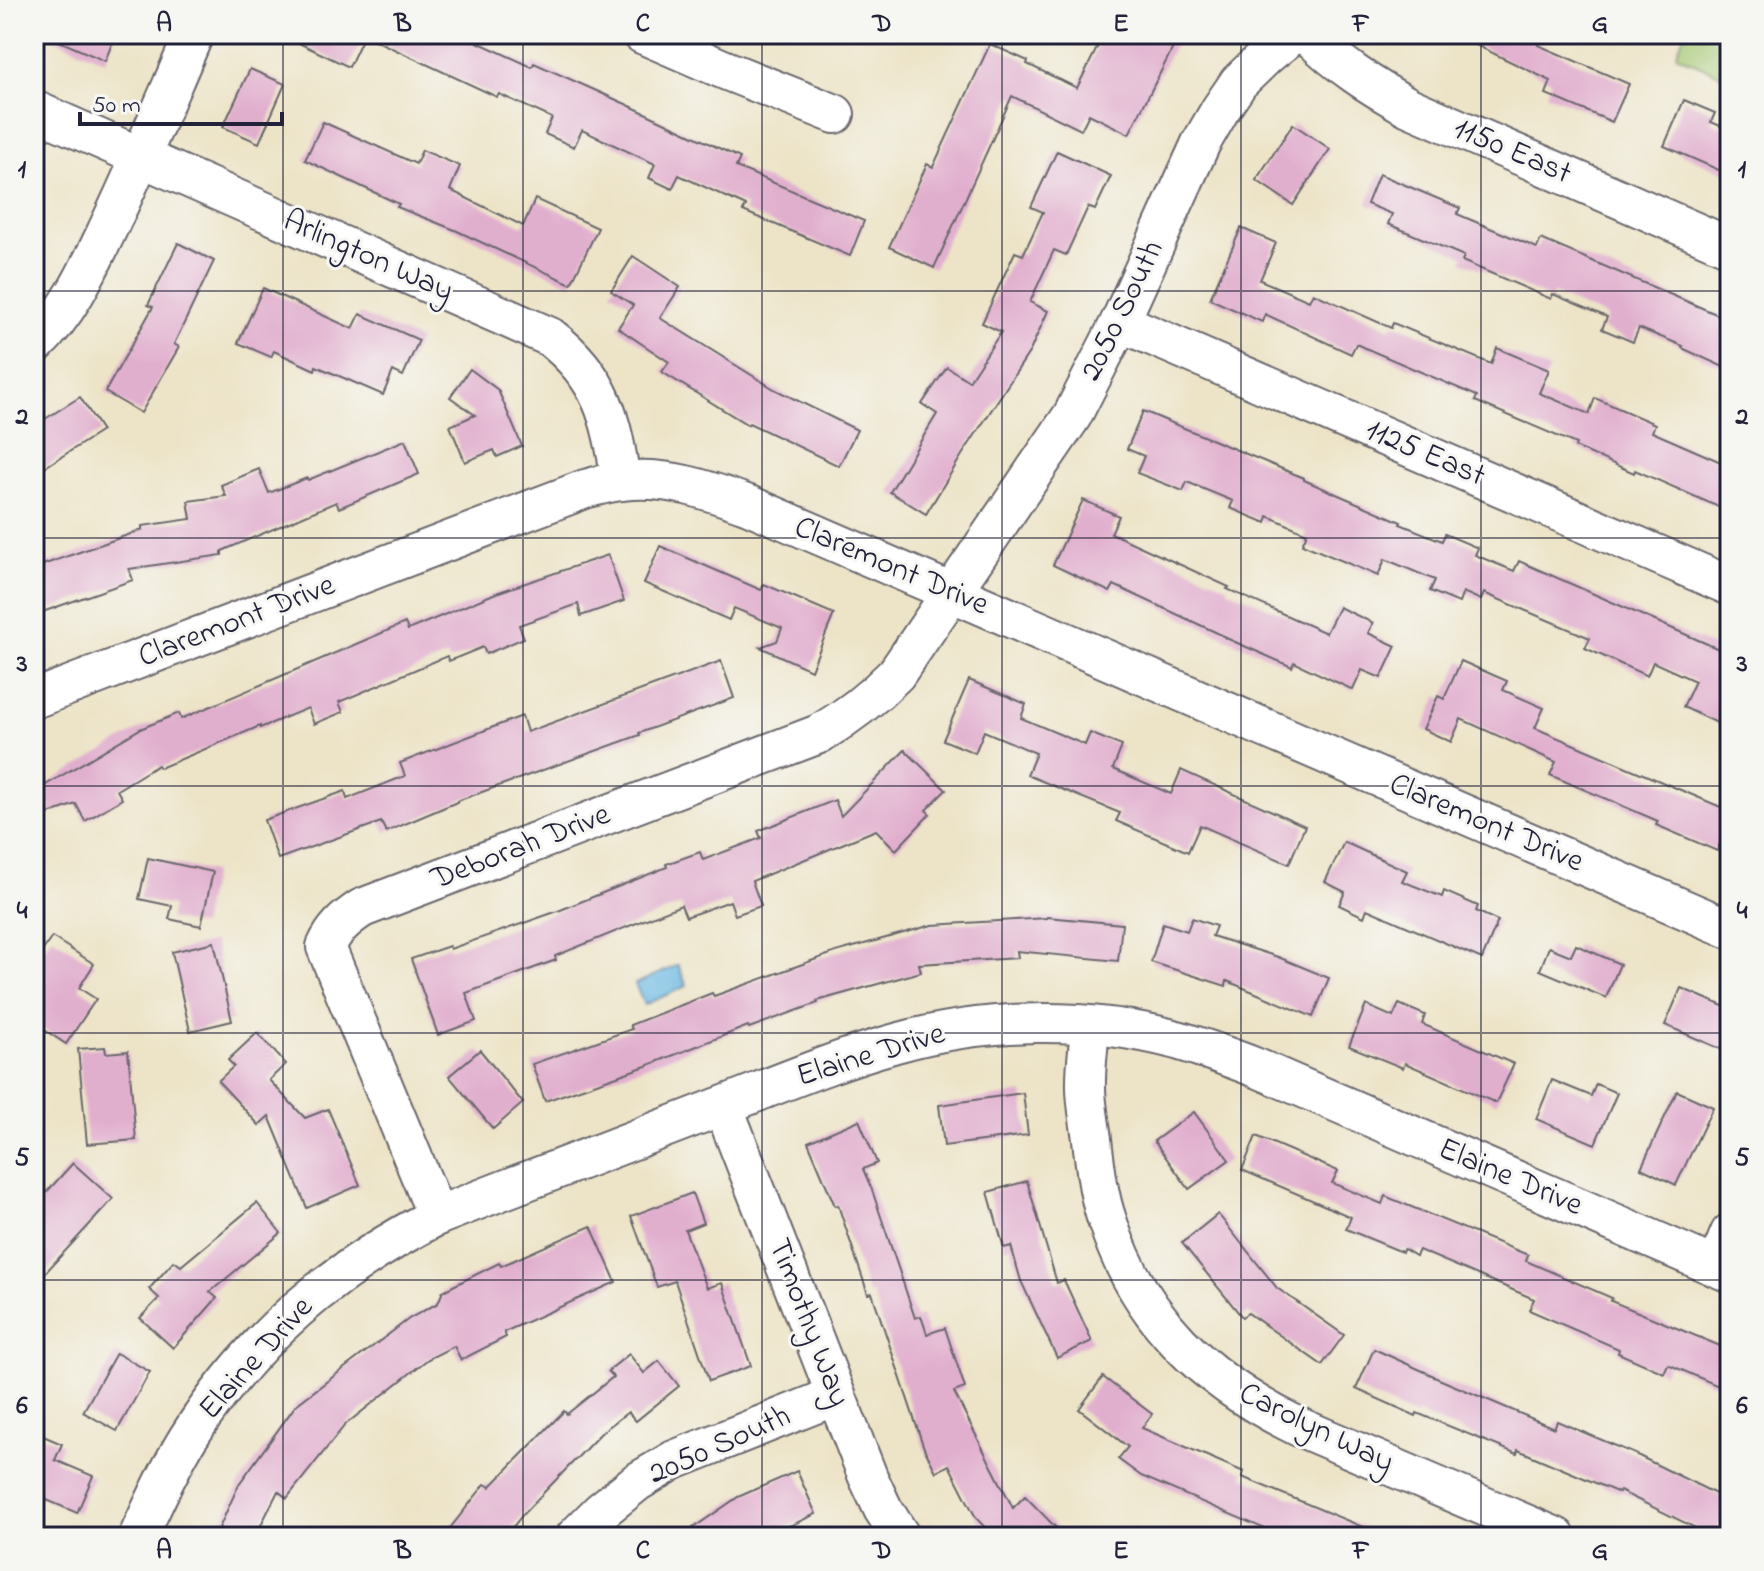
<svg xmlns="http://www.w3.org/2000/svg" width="1764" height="1571" font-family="'Indie Flower',sans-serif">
<rect width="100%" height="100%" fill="#f6f6f2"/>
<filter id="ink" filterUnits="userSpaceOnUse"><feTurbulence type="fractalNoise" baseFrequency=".0125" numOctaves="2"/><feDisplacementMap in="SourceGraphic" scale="16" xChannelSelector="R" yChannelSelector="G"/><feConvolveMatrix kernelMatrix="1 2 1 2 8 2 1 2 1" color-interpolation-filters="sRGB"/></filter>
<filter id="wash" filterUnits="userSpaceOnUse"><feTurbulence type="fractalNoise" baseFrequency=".006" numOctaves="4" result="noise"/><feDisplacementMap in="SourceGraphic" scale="32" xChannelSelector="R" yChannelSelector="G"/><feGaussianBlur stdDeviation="1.8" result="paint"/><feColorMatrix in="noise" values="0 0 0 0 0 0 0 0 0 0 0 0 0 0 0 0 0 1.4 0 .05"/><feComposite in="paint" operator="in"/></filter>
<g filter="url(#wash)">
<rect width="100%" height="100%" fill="#ede4c8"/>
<!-- green -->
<polygon fill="#a3c66f" stroke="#627455" stroke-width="2" points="1684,34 1730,34 1730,79 1676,55"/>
<!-- water -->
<polygon fill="#68b8e2" stroke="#456d8e" stroke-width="2" points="678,965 687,986 644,1005 635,984"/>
<g id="blocks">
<!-- building -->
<g fill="#e1afce">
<polygon points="43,34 116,34 105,61"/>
<polygon points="280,34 460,34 532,67 534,63 628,105 740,158 736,167 864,221 850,256 743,211 746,206 679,175 672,189 649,178 655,164 582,130 574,147 545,134 552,118 499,94 497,97 364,35 349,67"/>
<polygon points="1104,34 1180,34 1129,134 1089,114 1081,130 1012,96 934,268 889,247 927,164 933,167 990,44 1028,61 1027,64 1077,88"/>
<polygon points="1453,34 1544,34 1538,45 1629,84 1612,122 1546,94 1551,81"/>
<polygon points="250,69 285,84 259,143 223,127"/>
<polygon points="1684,100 1715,113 1711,122 1730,130 1730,175 1664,146"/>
<polygon points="323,122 416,164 422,150 460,166 450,190 523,226 535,199 598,228 571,284 455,230 397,207 399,204 305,160"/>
<polygon points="1293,124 1330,149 1293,205 1256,180"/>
<polygon points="1057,151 1111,176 1095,210 1088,207 1066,255 1054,250 1030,302 1048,311 1030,351 962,455 926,514 890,492 937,414 922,404 947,367 969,381 1001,332 982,323 1015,252 1023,255 1043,212 1031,207"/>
<polygon points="1379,174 1460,208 1457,214 1537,248 1541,239 1730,320 1730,370 1682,348 1683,346 1639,328 1633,342 1602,329 1607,317 1553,294 1551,299 1462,261 1464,256 1388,224 1392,214 1367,204"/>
<polygon points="1241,228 1276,243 1260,280 1309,301 1313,293 1391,328 1393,323 1491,364 1497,348 1549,370 1539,393 1589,414 1595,398 1655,424 1652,432 1730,466 1730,512 1635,470 1634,473 1575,447 1576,444 1475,401 1477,396 1356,344 1351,354 1265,314 1262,322 1210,299"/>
<polygon points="178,243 214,261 174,344 179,347 141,413 105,392 153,307 148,305"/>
<polygon points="633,256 680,287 660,318 774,389 857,430 839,466 749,423 748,425 662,372 669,362 618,328 633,305 611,291"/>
<polygon points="263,288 353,329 360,314 419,340 403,376 393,371 383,395 316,366 315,370 274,351 271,357 238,343"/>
<polygon points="470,369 498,390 522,446 497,457 494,450 465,462 450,426 475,415 450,397"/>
<polygon points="80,397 102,431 34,474 34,426"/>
<polygon points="1143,411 1304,478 1304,480 1401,522 1400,524 1442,541 1445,534 1478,548 1475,555 1514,571 1519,561 1730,654 1730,729 1683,707 1695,681 1653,662 1647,676 1585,648 1590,638 1484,593 1481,600 1463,592 1459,603 1430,591 1435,580 1385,559 1378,576 1302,544 1307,533 1268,516 1266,523 1230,508 1233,501 1187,482 1183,491 1137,473 1144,456 1127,449"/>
<polygon points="405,440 419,474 339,508 336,502 222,551 222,555 129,569 133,580 34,615 34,568 142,530 142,526 191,519 188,501 226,496 221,485 259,469 269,493 307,478 308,480"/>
<polygon points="1083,500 1119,516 1111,533 1229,587 1227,589 1326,633 1339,607 1373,623 1368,633 1396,646 1381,678 1362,670 1353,690 1294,662 1292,667 1226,638 1226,637 1114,585 1110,592 1053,565"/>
<polygon points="660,546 761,590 764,584 834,614 811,670 760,647 777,641 782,628 734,608 729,620 644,583"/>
<polygon points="608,555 624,601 581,616 578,604 519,625 524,638 486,654 483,647 449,661 447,656 339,702 343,712 314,724 308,708 260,728 260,726 160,768 158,765 117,790 122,799 85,821 76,804 34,819 34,792 140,729 179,713 181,719 405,623 408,630 496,593"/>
<polygon points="721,661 734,698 639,733 640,735 457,801 457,802 386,832 381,822 278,859 264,820 345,791 347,799 405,776 400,763 522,716 527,732"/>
<polygon points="1461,661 1507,681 1503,690 1544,708 1535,728 1730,811 1730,821 1717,851 1656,825 1658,821 1550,775 1556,762 1461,719 1451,742 1423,729 1438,696 1444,699"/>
<polygon points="969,680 1026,704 1021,718 1085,745 1090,733 1122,746 1113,769 1171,794 1181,770 1305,826 1289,864 1200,825 1188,852 1116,821 1120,813 1027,775 1036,753 984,731 975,753 943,740"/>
<polygon points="905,750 946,790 926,810 930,814 896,850 876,830 752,881 761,906 735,915 730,901 686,917 681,905 555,956 556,960 466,993 476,1021 438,1035 411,959 449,946 450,949 558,911 667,867 666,864 700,852 703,860 761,838 758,831 835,800 841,816"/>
<polygon points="1344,842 1407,871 1402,881 1442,897 1444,891 1478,906 1476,911 1498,921 1482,959 1367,909 1364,917 1339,905 1345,892 1325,882"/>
<polygon points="148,858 213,872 201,926 169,919 172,906 139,899"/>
<polygon points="1047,917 1122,924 1118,961 1017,951 1018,958 919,964 921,972 817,1001 818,1003 749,1028 748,1026 646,1066 545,1101 532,1064 632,1029 630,1025 712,993 714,996 836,952 932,925 1047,918"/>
<polygon points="1192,918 1216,926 1212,936 1278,957 1329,978 1313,1017 1227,981 1226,986 1151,962 1163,923 1187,931"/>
<polygon points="52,937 94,964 79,988 96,999 66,1044 34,1023 34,963"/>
<polygon points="214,942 232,1021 190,1031 172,952"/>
<polygon points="1576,945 1620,964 1606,998 1540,970 1549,947 1571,956"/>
<polygon points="1681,988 1730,1009 1730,1053 1665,1025"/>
<polygon points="1399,1004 1425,1015 1422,1024 1514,1064 1496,1103 1405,1063 1403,1068 1349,1046 1366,1005 1393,1017"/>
<polygon points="257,1033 286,1064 269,1080 305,1118 328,1109 360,1185 307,1208 269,1116 259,1125 218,1081 234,1066 228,1060"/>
<polygon points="105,1047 106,1053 128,1051 136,1140 87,1144 78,1049"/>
<polygon points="480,1050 523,1103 493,1129 449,1076"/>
<polygon points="1552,1080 1591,1096 1596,1084 1617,1093 1595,1144 1536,1119"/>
<polygon points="1677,1091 1713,1107 1676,1185 1641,1168"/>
<polygon points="1023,1093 1028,1135 944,1146 939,1105"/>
<polygon points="1194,1112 1229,1160 1189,1189 1154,1141"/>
<polygon points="859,1120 877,1163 863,1169 872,1190 915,1318 921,1316 927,1334 945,1328 965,1388 954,1392 1013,1508 1025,1496 1065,1537 994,1537 976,1518 949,1465 936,1472 924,1448 872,1293 868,1294 838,1205 835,1206 808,1142"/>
<polygon points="1256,1136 1338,1171 1332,1183 1382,1204 1385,1196 1528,1255 1526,1261 1612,1298 1611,1301 1730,1350 1730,1391 1668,1364 1664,1373 1618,1353 1619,1349 1529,1310 1534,1299 1419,1250 1416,1256 1404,1249 1402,1252 1346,1229 1351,1217 1242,1170"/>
<polygon points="73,1163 113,1199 34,1285 34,1206"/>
<polygon points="1027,1181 1057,1283 1064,1280 1092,1341 1057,1358 1021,1281 1011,1246 1004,1248 988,1192"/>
<polygon points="692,1193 703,1223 685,1230 707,1288 722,1283 751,1366 709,1381 675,1281 657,1287 631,1216"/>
<polygon points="257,1203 281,1233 210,1292 217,1298 173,1348 140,1318 159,1298 149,1289 174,1261 181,1266"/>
<polygon points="1218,1214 1277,1288 1344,1335 1322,1365 1248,1313 1242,1317 1182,1243"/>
<polygon points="591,1226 616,1282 504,1332 506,1337 461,1360 454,1346 428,1359 345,1425 287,1498 278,1491 255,1537 215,1537 239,1484 296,1405 410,1318 438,1303 443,1291 499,1263 501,1266"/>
<polygon points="1374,1349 1434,1376 1434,1377 1554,1428 1557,1421 1635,1454 1730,1501 1714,1537 1620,1491 1619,1493 1518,1450 1517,1454 1417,1413 1416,1416 1356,1389"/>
<polygon points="116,1353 150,1372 117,1431 83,1412"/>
<polygon points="629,1354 644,1373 659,1361 679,1386 636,1421 628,1412 602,1432 524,1513 505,1537 443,1537 485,1484 490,1487 564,1411 567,1414 613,1377 608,1371"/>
<polygon points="1103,1377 1152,1414 1142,1428 1244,1472 1242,1477 1387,1537 1284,1537 1141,1476 1118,1459 1128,1447 1079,1409"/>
<polygon points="34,1432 62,1444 55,1460 93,1476 77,1513 40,1497 34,1510"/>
<polygon points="797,1471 816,1514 765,1537 680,1537 738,1497"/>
</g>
</g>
</g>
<g filter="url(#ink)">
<use href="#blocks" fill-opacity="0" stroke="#69666c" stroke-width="2"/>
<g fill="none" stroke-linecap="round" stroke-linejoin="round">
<defs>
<g id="minor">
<polyline points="642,34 725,70 835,114"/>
<path d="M1307,34C1340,66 1369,85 1409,107L1730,247"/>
<path d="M34,110L550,337C602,377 612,419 621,481"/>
<polyline points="1120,322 1730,586"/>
<path d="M34,346C71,311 90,266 112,220C141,159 167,96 194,34"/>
<path d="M34,699L585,489C597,486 609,482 622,481C665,475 708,490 749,505L1730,929"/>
<path d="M1090,1026C1089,1044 1086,1063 1086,1081C1085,1103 1091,1126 1093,1148C1096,1172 1099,1197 1107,1220C1138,1319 1207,1382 1297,1426L1556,1537"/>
<polyline points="723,1106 868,1477 883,1509 901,1537"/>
<path d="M437,1216L326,947C334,929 345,919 362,908L819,734C848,717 872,698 896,674L1072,416L1120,322L1201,143L1220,110L1239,82L1267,55L1293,34"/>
<polyline points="1716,1267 1730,1233"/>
<path d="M138,1537C154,1503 168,1470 188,1438C252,1337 331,1271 437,1216C529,1180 621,1145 714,1109C774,1086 834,1060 896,1043C985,1018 1087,1016 1177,1040C1204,1048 1231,1058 1257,1068L1730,1273"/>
<polyline points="575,1537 601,1511 637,1482 674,1460 835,1396"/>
</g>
</defs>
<!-- minor casing -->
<use href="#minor" stroke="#69666c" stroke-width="42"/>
<!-- minor -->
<use href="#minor" stroke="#fff" stroke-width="38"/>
</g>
</g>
<!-- grid -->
<path fill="none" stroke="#22223b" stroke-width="2" stroke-opacity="0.55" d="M283,34V1537M523,34V1537M762,34V1537M1002,34V1537M1241,34V1537M1481,34V1537M34,291H1730M34,538H1730M34,786H1730M34,1033H1730M34,1280H1730"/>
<g text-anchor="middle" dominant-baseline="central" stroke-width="6" stroke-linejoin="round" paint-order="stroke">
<!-- street labels -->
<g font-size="32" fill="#22223b" stroke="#f6f6f2">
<text transform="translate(1512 152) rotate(23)">1150 East</text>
<text transform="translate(368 257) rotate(24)">Arlington Way</text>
<text transform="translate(1123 311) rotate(-64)">2050 South</text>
<text transform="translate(1425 454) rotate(23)">1125 East</text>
<text transform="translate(891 567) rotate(23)">Claremont Drive</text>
<text transform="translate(237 622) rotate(-21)">Claremont Drive</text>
<text transform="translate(1486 824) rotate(23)">Claremont Drive</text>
<text transform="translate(521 848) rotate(-21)">Deborah Drive</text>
<text transform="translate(871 1056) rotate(-17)">Elaine Drive</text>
<text transform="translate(1510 1178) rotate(23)">Elaine Drive</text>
<text transform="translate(808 1323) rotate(69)">Timothy Way</text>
<text transform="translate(257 1359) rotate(-48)">Elaine Drive</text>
<text transform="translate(1316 1429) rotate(26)">Carolyn Way</text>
<text transform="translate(720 1446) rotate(-24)">2050 South</text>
</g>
</g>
<!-- margin -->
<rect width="1764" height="1571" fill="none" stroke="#f6f6f2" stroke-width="88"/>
<!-- scale -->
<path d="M80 112v12h202v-12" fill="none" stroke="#22223b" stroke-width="4"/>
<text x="92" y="112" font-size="24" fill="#22223b" stroke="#f6f6f2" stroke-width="6" paint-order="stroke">50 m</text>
<rect x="44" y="44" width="1676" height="1483" fill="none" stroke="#22223b" stroke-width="3"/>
<g font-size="26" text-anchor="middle" font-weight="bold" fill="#22223b">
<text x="164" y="31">A</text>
<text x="403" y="31">B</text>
<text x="643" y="31">C</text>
<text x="882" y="31">D</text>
<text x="1121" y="31">E</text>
<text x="1361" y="31">F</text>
<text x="1600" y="31">G</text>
<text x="22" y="177">1</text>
<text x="1742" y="177">1</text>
<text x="22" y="424">2</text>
<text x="1742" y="424">2</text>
<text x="22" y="671">3</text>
<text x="1742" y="671">3</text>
<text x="22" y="918">4</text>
<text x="1742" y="918">4</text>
<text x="22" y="1165">5</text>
<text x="1742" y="1165">5</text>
<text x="22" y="1413">6</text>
<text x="1742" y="1413">6</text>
<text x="164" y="1558">A</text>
<text x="403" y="1558">B</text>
<text x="643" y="1558">C</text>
<text x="882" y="1558">D</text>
<text x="1121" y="1558">E</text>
<text x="1361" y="1558">F</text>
<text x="1600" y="1558">G</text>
</g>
</svg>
